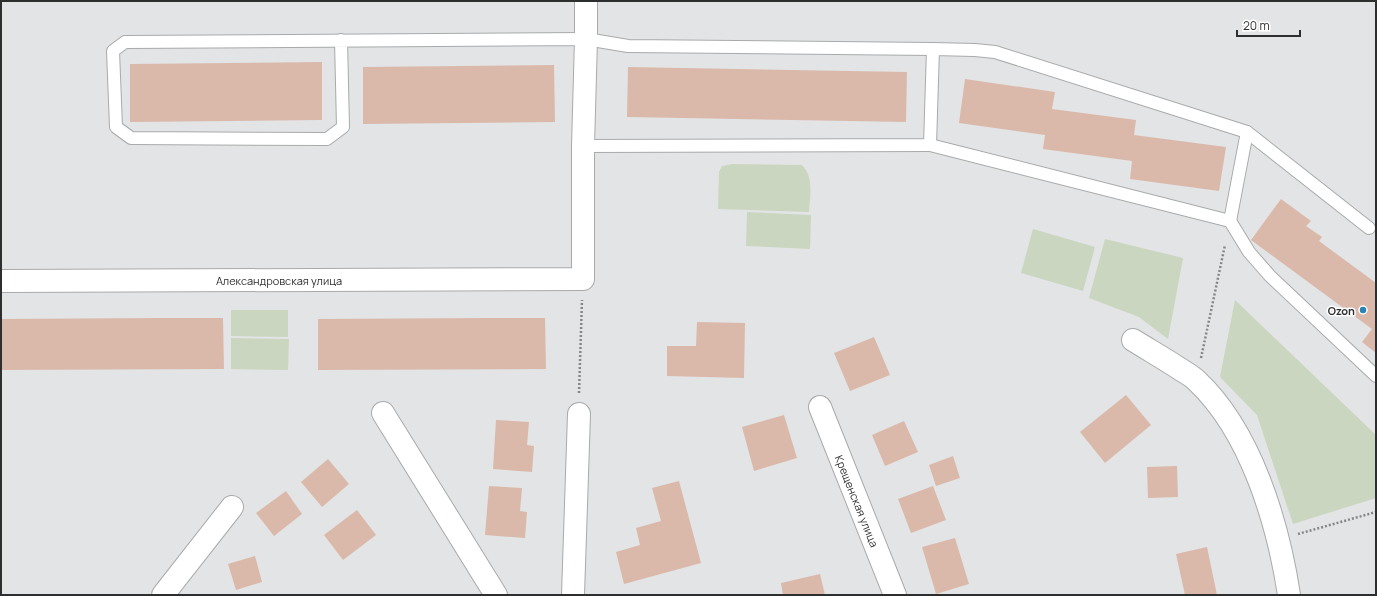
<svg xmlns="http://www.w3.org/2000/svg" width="1377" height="596" font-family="Manrope,sans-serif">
<rect width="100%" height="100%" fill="#e3e4e5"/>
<!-- green -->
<g fill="#cad6bf">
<path d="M732,164L802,165C814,177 810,196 809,212L718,209L719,172L722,166Z"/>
<polygon points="747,212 811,215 810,249 746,246"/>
<polygon points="1033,229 1095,247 1083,291 1021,273"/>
<polygon points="1105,239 1183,258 1168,339 1139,317 1089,298"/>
<polygon points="1235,300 1376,435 1376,498 1293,524 1257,415 1220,377"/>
<polygon points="231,310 288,310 288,337 231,336"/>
<polygon points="231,338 289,339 288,370 231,369"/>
</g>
<!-- building -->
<g fill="#dab9ab">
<polygon points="322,62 322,120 130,122 130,64"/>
<polygon points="554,65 555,122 363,124 363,67"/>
<polygon points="628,67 907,72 906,122 627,117"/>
<polygon points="965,79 1055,92 1052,109 1136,120 1134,135 1226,147 1219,191 1130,179 1132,161 1043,149 1045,135 959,123"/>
<polygon points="1281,199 1311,221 1306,226 1322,237 1319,241 1376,283 1376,353 1362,342 1372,329 1251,240"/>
<polygon points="157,318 223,318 224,369 1,370 1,319"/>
<polygon points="485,318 545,318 546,369 318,370 318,319"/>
<polygon points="697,322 745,323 744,378 667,376 667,346 696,346"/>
<polygon points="874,337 890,375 850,391 834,353"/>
<polygon points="1126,395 1151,425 1105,463 1080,432"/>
<polygon points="784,415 797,458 754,471 742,427"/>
<polygon points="496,420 529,422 527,445 534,446 532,472 493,469"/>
<polygon points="904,421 918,452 885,466 872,435"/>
<polygon points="953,456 960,478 936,486 929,465"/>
<polygon points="328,459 349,484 322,507 301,482"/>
<polygon points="1177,466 1178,497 1148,498 1147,467"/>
<polygon points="679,481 701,563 624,584 616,552 640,545 636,528 661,521 652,488"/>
<polygon points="489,486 522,488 520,511 527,512 525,538 485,535"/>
<polygon points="933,486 946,520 911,533 898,499"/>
<polygon points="286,491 302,514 274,536 256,513"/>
<polygon points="357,510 376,535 343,560 324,535"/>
<polygon points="955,538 969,584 936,594 922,547"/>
<polygon points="1207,547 1217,595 1185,595 1176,554"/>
<polygon points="255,556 262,582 236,590 228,564"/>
<polygon points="820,574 825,595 783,595 781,583"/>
</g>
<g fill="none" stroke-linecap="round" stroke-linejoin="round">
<defs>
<g id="lane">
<polyline points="341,40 343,127 327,139 131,138 116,127 113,51 125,42 586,39 628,46 933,49"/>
<polyline points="1247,132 1369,228"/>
<polyline points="930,145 1230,221 1249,252 1270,276 1376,376"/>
<polyline points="583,146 930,145 933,49 975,50 995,52 1247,132 1230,221"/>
</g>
<g id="street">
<polyline points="1,281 583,279 583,146 586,39 586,1"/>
<path d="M1133,340C1149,350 1165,359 1180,369C1186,373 1192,376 1197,381C1251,432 1278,523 1289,595"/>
<polyline points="820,407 895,595"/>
<polyline points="383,413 496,595"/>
<polyline points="163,595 232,507"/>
<polyline points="573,595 579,414"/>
</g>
</defs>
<!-- lane casing -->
<use href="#lane" stroke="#a8aaab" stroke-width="14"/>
<!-- street casing -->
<use href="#street" stroke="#a8aaab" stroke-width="24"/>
<!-- path -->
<g stroke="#858686" stroke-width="2.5" stroke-dasharray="2 2" stroke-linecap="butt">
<polyline points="1201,358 1225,245"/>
<polyline points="579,393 582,300"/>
<polyline points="1298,534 1376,512"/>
</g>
<!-- lane -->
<use href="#lane" stroke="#fff" stroke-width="12"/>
<!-- street -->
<use href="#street" stroke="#fff" stroke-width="22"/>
</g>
<!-- markers -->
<circle fill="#2b83b1" stroke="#fff" stroke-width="1.5" cx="1363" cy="310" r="4"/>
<g text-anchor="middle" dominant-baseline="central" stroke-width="3" stroke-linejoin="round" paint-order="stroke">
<!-- street labels -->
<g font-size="11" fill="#2d2e2e" stroke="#fff">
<text x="279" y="280">Александровская улица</text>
<text transform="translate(857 501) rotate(68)">Крещенская улица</text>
</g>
<!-- poi labels -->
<g font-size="11" font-weight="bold" fill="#2d2e2e" stroke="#fff" text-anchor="end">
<text x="1355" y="310">Ozon</text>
</g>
</g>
<!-- border -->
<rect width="1377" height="596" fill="none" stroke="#2d2e2e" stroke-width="4"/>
<!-- scale -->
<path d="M1237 30v6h63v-6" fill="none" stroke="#2d2e2e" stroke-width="2"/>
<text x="1243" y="30" font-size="12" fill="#2d2e2e" stroke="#ffffff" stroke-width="3" paint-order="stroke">20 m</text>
</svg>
